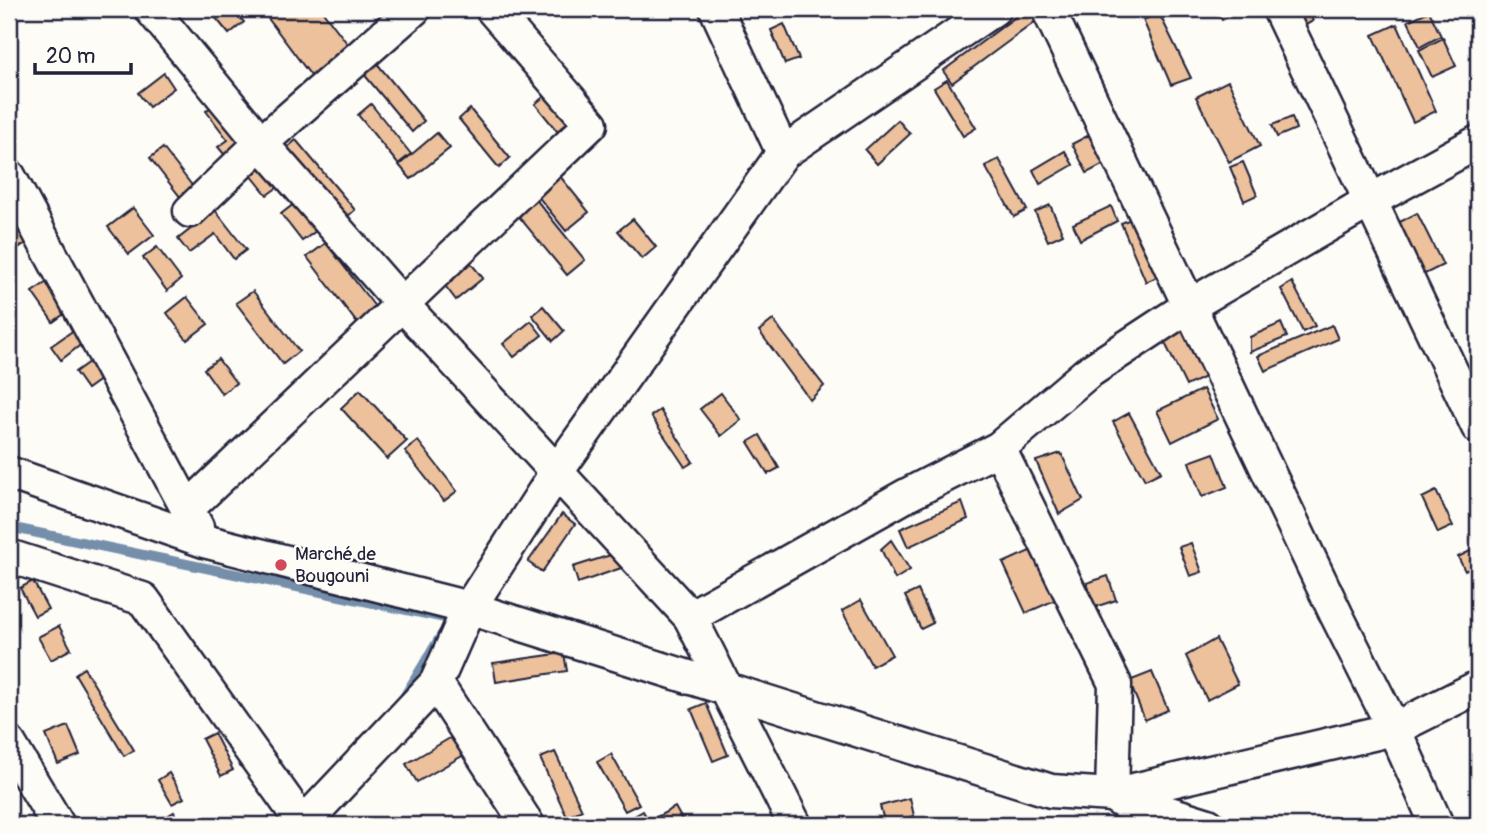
<svg xmlns="http://www.w3.org/2000/svg" width="1487" height="834" font-family="Pangolin,sans-serif">
<rect width="100%" height="100%" fill="#fdfcf7"/>
<filter id="ink" filterUnits="userSpaceOnUse"><feTurbulence type="fractalNoise" baseFrequency=".0143" numOctaves="2"/><feDisplacementMap in="SourceGraphic" scale="14" xChannelSelector="R" yChannelSelector="G"/><feConvolveMatrix kernelMatrix="1 2 1 2 8 2 1 2 1" color-interpolation-filters="sRGB"/></filter>
<g filter="url(#ink)">
<g fill="none" stroke-linecap="round" stroke-linejoin="round">
<!-- stream -->
<g stroke="#748fab" stroke-width="10">
<polyline points="9,527 450,619"/>
<polyline points="401,702 442,634"/>
</g>
</g>
<!-- building -->
<g fill="#ecc19c" stroke="#22223b" stroke-width="2">
<polygon points="214,9 233,9 244,22 229,34 211,12"/>
<polygon points="270,9 321,9 353,51 315,81 264,13"/>
<polygon points="616,9 632,9 620,16"/>
<polygon points="1026,9 1036,21 952,83 943,71"/>
<polygon points="1215,9 1243,9 1222,20"/>
<polygon points="1289,9 1307,9 1313,21 1298,29"/>
<polygon points="1429,11 1441,36 1420,47 1408,21"/>
<polygon points="1159,13 1191,78 1171,85 1143,20"/>
<polygon points="784,24 799,59 785,64 771,30"/>
<polygon points="1397,24 1436,111 1413,122 1373,35"/>
<polygon points="1443,38 1456,66 1432,77 1419,50"/>
<polygon points="371,56 424,121 412,132 358,67"/>
<polygon points="164,73 174,88 149,107 138,93"/>
<polygon points="947,80 976,128 963,136 934,88"/>
<polygon points="1228,81 1260,146 1229,162 1196,97"/>
<polygon points="551,91 573,118 557,131 535,104"/>
<polygon points="220,100 252,142 229,160 218,147 228,140 206,111"/>
<polygon points="371,104 411,154 398,164 358,115"/>
<polygon points="470,109 510,158 499,168 459,119"/>
<polygon points="1292,117 1296,129 1277,137 1272,125"/>
<polygon points="898,120 910,134 877,164 865,150"/>
<polygon points="437,133 450,148 411,179 399,165"/>
<polygon points="1089,135 1104,164 1087,173 1072,144"/>
<polygon points="296,140 355,210 340,223 281,153"/>
<polygon points="163,148 194,188 181,198 150,158"/>
<polygon points="1065,151 1073,165 1040,184 1033,170"/>
<polygon points="263,159 282,184 267,195 247,170"/>
<polygon points="999,159 1027,210 1014,217 985,166"/>
<polygon points="1243,162 1257,195 1244,201 1230,167"/>
<polygon points="555,170 589,212 566,231 532,189"/>
<polygon points="530,192 585,260 567,275 511,207"/>
<polygon points="299,200 320,228 302,241 281,214"/>
<polygon points="1050,205 1063,234 1048,241 1035,212"/>
<polygon points="1111,206 1117,221 1080,240 1073,224"/>
<polygon points="9,208 28,242 13,251 9,244"/>
<polygon points="133,208 154,235 129,254 108,227"/>
<polygon points="215,210 246,250 234,259 215,234 189,253 178,239"/>
<polygon points="1417,213 1443,265 1423,275 1396,224"/>
<polygon points="1138,216 1163,274 1146,282 1121,223"/>
<polygon points="633,219 656,247 642,259 618,231"/>
<polygon points="326,243 376,308 357,323 307,257"/>
<polygon points="157,247 181,279 167,291 143,258"/>
<polygon points="469,261 483,278 456,300 443,283"/>
<polygon points="50,280 71,309 53,322 32,292"/>
<polygon points="1292,282 1315,326 1303,332 1281,289"/>
<polygon points="253,291 299,351 283,364 236,303"/>
<polygon points="187,297 208,324 187,340 167,313"/>
<polygon points="543,306 564,331 553,341 532,315"/>
<polygon points="773,320 824,386 810,400 759,331"/>
<polygon points="531,321 542,335 514,357 503,344"/>
<polygon points="1281,323 1287,337 1250,352 1250,337"/>
<polygon points="1332,325 1338,339 1265,371 1258,356"/>
<polygon points="1183,326 1209,375 1186,386 1164,341"/>
<polygon points="74,330 83,343 61,360 51,346"/>
<polygon points="218,359 236,383 222,394 204,369"/>
<polygon points="89,362 101,379 87,389 75,372"/>
<polygon points="1203,389 1218,419 1172,442 1157,411"/>
<polygon points="360,390 407,441 387,459 341,408"/>
<polygon points="721,393 741,420 721,436 700,409"/>
<polygon points="660,410 693,462 685,467 651,416"/>
<polygon points="1129,413 1161,472 1145,480 1113,422"/>
<polygon points="760,435 779,468 768,474 748,442"/>
<polygon points="418,441 457,491 444,501 405,451"/>
<polygon points="1061,453 1083,500 1059,514 1036,461"/>
<polygon points="1214,453 1227,487 1202,497 1189,462"/>
<polygon points="1436,491 1453,526 1438,533 1422,498"/>
<polygon points="962,502 968,519 908,547 900,529"/>
<polygon points="562,514 575,524 542,572 528,562"/>
<polygon points="891,540 910,570 895,579 881,549"/>
<polygon points="1191,543 1202,572 1190,576 1179,547"/>
<polygon points="1478,547 1478,564 1465,571 1458,557"/>
<polygon points="1032,550 1055,600 1026,613 1003,563"/>
<polygon points="620,552 624,567 578,583 573,567"/>
<polygon points="1108,576 1116,600 1095,607 1087,583"/>
<polygon points="33,581 48,609 35,616 20,588"/>
<polygon points="918,590 933,623 921,629 905,596"/>
<polygon points="861,600 892,655 872,666 842,611"/>
<polygon points="1478,610 1478,630 1471,611"/>
<polygon points="59,626 71,649 51,660 38,637"/>
<polygon points="1216,639 1238,684 1207,700 1186,656"/>
<polygon points="564,653 567,671 496,682 493,663"/>
<polygon points="84,668 134,750 124,756 75,674"/>
<polygon points="1152,672 1168,710 1145,720 1129,681"/>
<polygon points="706,703 728,755 713,761 691,709"/>
<polygon points="472,725 483,744 417,782 406,764"/>
<polygon points="68,726 80,755 58,764 46,735"/>
<polygon points="214,733 233,770 221,776 202,739"/>
<polygon points="555,752 582,810 567,817 540,758"/>
<polygon points="611,754 639,804 625,811 597,762"/>
<polygon points="169,773 184,798 172,804 158,780"/>
<polygon points="910,798 914,816 885,824 880,806"/>
<polygon points="675,807 685,825 659,825 655,818"/>
<polygon points="643,811 651,825 633,825 629,819"/>
<polygon points="174,812 181,825 166,825 162,819"/>
</g>
<g fill="none" stroke-linecap="round" stroke-linejoin="round">
<defs>
<g id="minor">
<polyline points="151,9 261,143 403,305 690,617 795,825"/>
<polyline points="716,9 783,153"/>
<polyline points="1048,9 1336,614 1394,729 1437,825"/>
<polyline points="1279,9 1478,427"/>
<polyline points="9,176 197,527"/>
<polyline points="190,211 261,143 414,9"/>
<polyline points="999,448 1115,684 1112,795 1129,806"/>
<polyline points="9,473 204,541 469,608 1051,791 1112,795 1208,825"/>
<polyline points="187,509 591,124 492,9"/>
<polyline points="9,556 143,599 304,825"/>
<polyline points="690,617 907,495 999,448 1087,373 1189,306 1370,201 1478,142"/>
<polyline points="436,683 528,825"/>
<polyline points="9,743 58,825"/>
<polyline points="1112,795 1394,729 1478,687"/>
<polyline points="302,825 436,683 469,608 556,473 783,153 994,9"/>
</g>
</defs>
<!-- minor casing -->
<use href="#minor" stroke="#22223b" stroke-width="37"/>
<!-- minor -->
<use href="#minor" stroke="#fdfcf7" stroke-width="32"/>
</g>
</g>
<!-- markers -->
<circle fill="#d1495b" stroke="#fdfcf7" stroke-width="2.5" cx="281" cy="565" r="7"/>
<g text-anchor="middle" dominant-baseline="central" stroke-width="5" stroke-linejoin="round" paint-order="stroke">
<!-- poi labels -->
<g font-size="19" fill="#22223b" stroke="#fdfcf7" text-anchor="start">
<text x="295" y="554">Marché de<tspan x="295" dy="22">Bougouni</tspan></text>
</g>
</g>
<!-- margin -->
<rect width="1487" height="834" fill="none" stroke="#fdfcf7" stroke-width="35"/>
<rect x="18" y="18" width="1452" height="799" fill="none" stroke="#22223b" stroke-width="2.5" filter="url(#ink)"/>
<!-- scale -->
<path d="M35 63v10h96v-10" fill="none" stroke="#22223b" stroke-width="3.5"/>
<text x="46" y="63" font-size="21" fill="#22223b" stroke="#fdfcf7" stroke-width="5" paint-order="stroke">20 m</text>
</svg>
